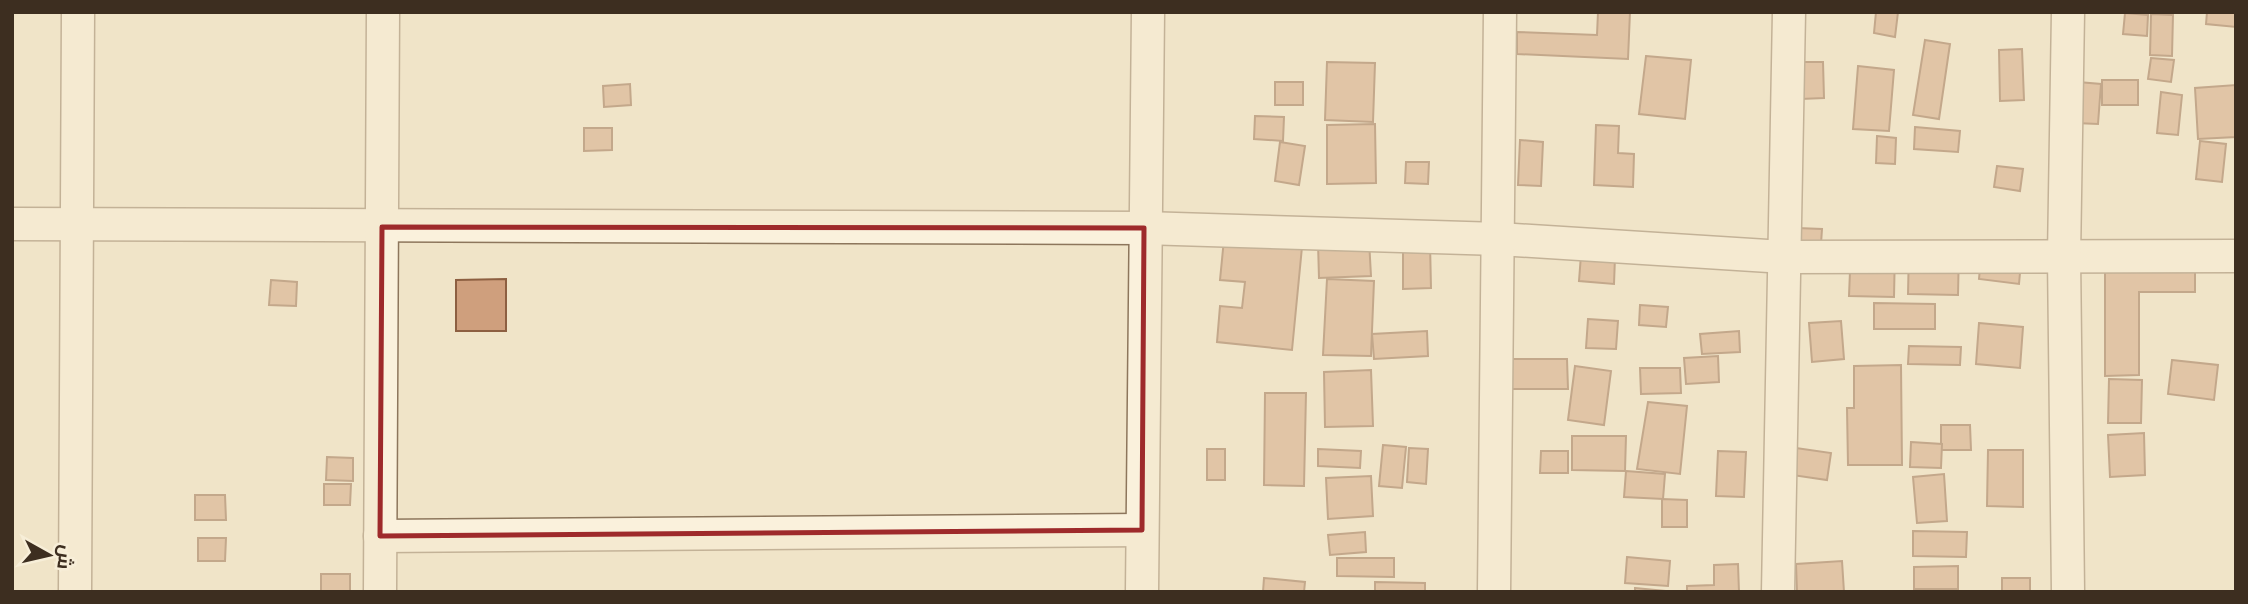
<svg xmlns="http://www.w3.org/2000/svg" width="2248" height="604" font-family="'Source Serif 4',Cairo,serif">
<rect width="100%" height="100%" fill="#f0e4c8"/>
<!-- building -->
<g fill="#cf9f7d" stroke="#8d5f41" stroke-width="2">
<polygon points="1598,12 1630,12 1628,59 1517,54 1517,32 1597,35"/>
<polygon points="1876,12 1898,12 1895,37 1874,33"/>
<polygon points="2207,12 2236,12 2236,27 2206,24"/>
<polygon points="2125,13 2148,15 2147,36 2123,34"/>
<polygon points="2151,14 2173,15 2172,56 2150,55"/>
<polygon points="1925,40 1950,44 1939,119 1913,115"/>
<polygon points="2022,49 2024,100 2000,101 1999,50"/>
<polygon points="1646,56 1691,60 1685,119 1639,114"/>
<polygon points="2151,58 2174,60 2171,82 2148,79"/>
<polygon points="1327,62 1375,63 1373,122 1325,120"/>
<polygon points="1800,62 1823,62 1824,98 1801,99"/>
<polygon points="1858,66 1894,70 1889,131 1853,129"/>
<rect x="2102" y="80" width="36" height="25"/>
<rect x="1275" y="82" width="28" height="23"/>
<polygon points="2078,82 2101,84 2098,124 2075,123"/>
<polygon points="630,84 631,105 604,107 603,86"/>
<polygon points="2236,85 2236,137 2198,139 2195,88"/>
<polygon points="2161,92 2182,95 2178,135 2157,133"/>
<polygon points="1255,116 1284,117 1283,141 1254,139"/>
<polygon points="1375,124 1376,183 1327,184 1327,125"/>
<polygon points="1596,125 1619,126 1618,153 1634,154 1633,187 1594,185"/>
<polygon points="1915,127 1960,131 1958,152 1914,149"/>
<polygon points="584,128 612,128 612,150 584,151"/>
<polygon points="1877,136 1896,138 1895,164 1876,163"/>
<polygon points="1520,140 1543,142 1541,186 1518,185"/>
<polygon points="2200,141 2226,144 2222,182 2196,179"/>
<polygon points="1280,142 1305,146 1299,185 1275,181"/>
<polygon points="1406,162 1429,162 1428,184 1405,183"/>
<polygon points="1997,166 2023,169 2020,191 1994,187"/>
<polygon points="1797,228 1822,229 1819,273 1795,272"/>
<polygon points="1224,239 1302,247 1292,350 1217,342 1220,306 1242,308 1245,282 1220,280"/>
<polygon points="1369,240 1371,276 1319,278 1318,243"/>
<polygon points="1403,243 1430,243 1431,288 1403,289"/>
<polygon points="1851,247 1895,249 1894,297 1849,296"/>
<polygon points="1982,247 2022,251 2019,284 1979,279"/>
<polygon points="1909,248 1959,249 1958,295 1908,294"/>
<polygon points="2127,253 2195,253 2195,292 2139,292 2139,375 2105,376 2105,272 2126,272"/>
<polygon points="1581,255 1615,257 1614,284 1579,281"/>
<polygon points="506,279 506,331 456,331 456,280"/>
<polygon points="1327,279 1374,281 1371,356 1323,355"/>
<polygon points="271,280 297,282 296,306 269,305"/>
<polygon points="1874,303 1935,304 1935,329 1874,329"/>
<polygon points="1640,305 1668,307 1666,327 1639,325"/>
<polygon points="1588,319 1618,321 1616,349 1586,348"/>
<polygon points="1841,321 1844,359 1812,362 1809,323"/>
<polygon points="1979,323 2023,327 2020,368 1976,364"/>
<polygon points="1427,331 1428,356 1374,359 1372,334"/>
<polygon points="1739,331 1740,352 1702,354 1700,334"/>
<polygon points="1909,346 1961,347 1960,365 1908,364"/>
<polygon points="1718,356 1719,382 1686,384 1684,358"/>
<polygon points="1512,359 1567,359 1568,389 1512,389"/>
<polygon points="2172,360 2218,365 2214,400 2168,394"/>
<polygon points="1901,365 1902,465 1848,465 1847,408 1854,408 1854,366"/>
<polygon points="1575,366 1611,371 1604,425 1568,420"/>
<polygon points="1640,368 1680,368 1681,393 1641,394"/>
<polygon points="1371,370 1373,426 1325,427 1324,372"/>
<polygon points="2109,379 2142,380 2141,423 2108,423"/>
<polygon points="1265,393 1306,393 1304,486 1264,485"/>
<polygon points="1648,402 1687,406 1680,474 1637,469"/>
<polygon points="1941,425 1970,425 1971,450 1941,450"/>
<polygon points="2144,433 2145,475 2110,477 2108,435"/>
<polygon points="1572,436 1626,436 1625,471 1572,470"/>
<polygon points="1911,442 1942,444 1941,468 1910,467"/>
<polygon points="1383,445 1406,447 1402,488 1379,486"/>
<polygon points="1409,448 1428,449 1426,484 1407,482"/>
<polygon points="1796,448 1831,453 1827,480 1792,475"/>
<rect x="1207" y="449" width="18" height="31"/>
<polygon points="1318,449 1361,451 1360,468 1318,466"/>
<polygon points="1988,450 2023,450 2023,507 1987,506"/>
<polygon points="1541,451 1568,451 1568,473 1540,473"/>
<polygon points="1718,451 1746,452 1744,497 1716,496"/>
<polygon points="327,457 353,458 353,481 326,480"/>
<polygon points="1626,471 1665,474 1663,499 1624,497"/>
<polygon points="1944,474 1947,521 1917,523 1913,477"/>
<polygon points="1371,476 1373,516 1328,519 1326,478"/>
<polygon points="324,484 351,484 350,505 324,505"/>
<polygon points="195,495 225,495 226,520 195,520"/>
<polygon points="1662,499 1687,500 1687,527 1662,527"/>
<polygon points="1913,531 1967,532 1966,557 1913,556"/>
<polygon points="1365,532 1366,552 1330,555 1328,535"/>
<polygon points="198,538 226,538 225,561 198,561"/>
<polygon points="1627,557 1670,561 1668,586 1625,583"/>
<polygon points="1337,558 1394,558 1394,577 1337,576"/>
<polygon points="1842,561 1844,592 1797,592 1796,564"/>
<polygon points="1738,564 1739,592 1687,592 1687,586 1714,585 1714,565"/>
<polygon points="1958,566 1958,589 1914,589 1914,567"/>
<rect x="321" y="574" width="29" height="18"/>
<polygon points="1264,578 1305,582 1304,592 1263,592"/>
<rect x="2002" y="578" width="28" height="14"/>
<polygon points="1375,582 1425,583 1425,592 1375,592"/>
<polygon points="1635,588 1676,592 1635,592"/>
</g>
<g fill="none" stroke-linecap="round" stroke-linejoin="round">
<defs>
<g id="minor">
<polyline points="12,224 1144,228 1499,239 1784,257 2236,256"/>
<polyline points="380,536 1142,530"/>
<polyline points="75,592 78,12"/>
<polyline points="380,592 383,12"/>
<polyline points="1142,592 1148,12"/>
<polyline points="1494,592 1500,12"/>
<polyline points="1778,592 1789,12"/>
<polyline points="2068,592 2064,257 2068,12"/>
</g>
</defs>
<!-- minor casing -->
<use href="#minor" stroke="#8d765c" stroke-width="35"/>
<!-- minor -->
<use href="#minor" stroke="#faf1dc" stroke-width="32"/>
</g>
<!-- marked area -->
<path d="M0 0H2248V604H0ZM382,227L1144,228L1142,530L380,536Z" fill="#f0e4c8" fill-opacity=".55" fill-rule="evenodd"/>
<path fill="none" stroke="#9e2a2b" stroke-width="5" stroke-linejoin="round" d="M382,227L1144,228L1142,530L380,536Z"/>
<!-- border -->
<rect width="2248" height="604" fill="none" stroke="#3d2e20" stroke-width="28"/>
<!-- north arrow -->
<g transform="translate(49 555) rotate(98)" stroke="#f7eed8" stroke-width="5" paint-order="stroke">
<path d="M0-5L12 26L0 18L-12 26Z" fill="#3d2e20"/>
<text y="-10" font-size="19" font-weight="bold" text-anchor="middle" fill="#3d2e20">ش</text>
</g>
</svg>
